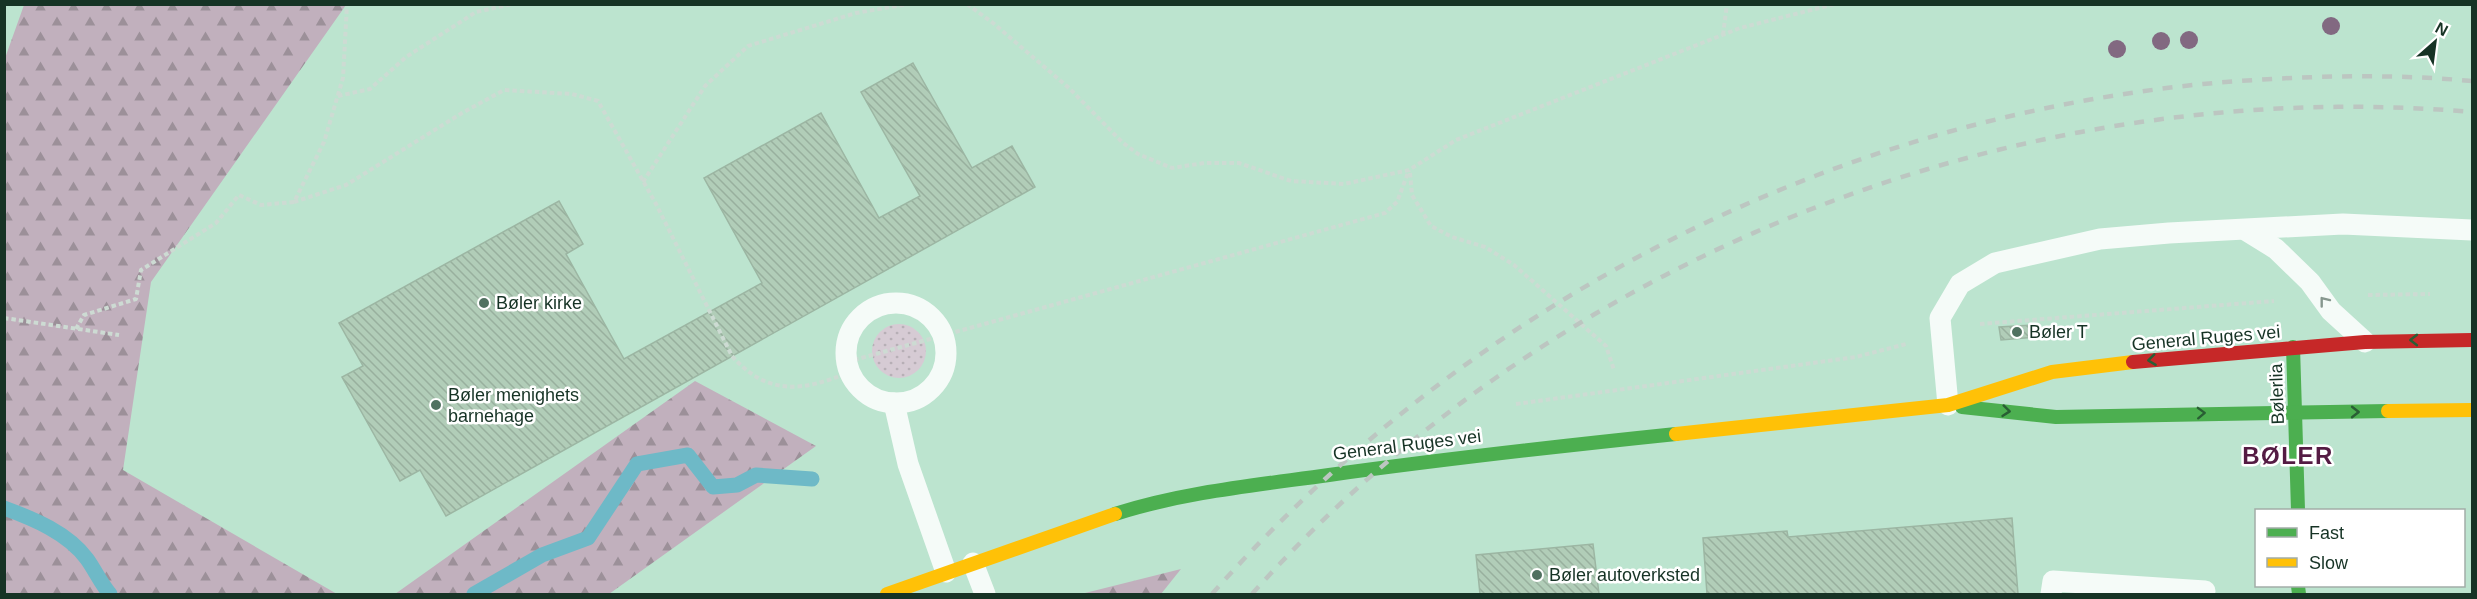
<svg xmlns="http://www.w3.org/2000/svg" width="2477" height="599" font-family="Helvetica,sans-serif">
<defs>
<pattern id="grass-dots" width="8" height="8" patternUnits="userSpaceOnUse" patternTransform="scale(1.5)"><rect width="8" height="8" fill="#d6cbd4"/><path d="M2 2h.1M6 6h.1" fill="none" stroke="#b7afb6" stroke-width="1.8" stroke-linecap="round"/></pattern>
<pattern id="forest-firs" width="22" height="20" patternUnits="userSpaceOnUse" patternTransform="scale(1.5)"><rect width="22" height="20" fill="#c1b0bd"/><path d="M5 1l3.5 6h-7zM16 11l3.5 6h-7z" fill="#9c9099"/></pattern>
<pattern id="building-back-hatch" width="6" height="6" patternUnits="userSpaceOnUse" patternTransform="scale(1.5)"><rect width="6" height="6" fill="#b1cdb8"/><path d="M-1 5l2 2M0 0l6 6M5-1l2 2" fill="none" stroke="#98b09e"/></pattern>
</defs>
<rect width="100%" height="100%" fill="#bce4cf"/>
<!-- grass -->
<circle fill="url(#grass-dots)" cx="899" cy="351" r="27"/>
<!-- forest -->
<g fill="url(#forest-firs)">
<polygon points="24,5 346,5 151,282 123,470 337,594 5,594 4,61"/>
<polygon points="695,381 816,446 609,594 395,594"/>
<polygon points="1181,569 1161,594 1081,594"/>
</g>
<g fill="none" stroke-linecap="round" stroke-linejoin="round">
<!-- stream -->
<g stroke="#6eb9c7" stroke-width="15">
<path d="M4,508C34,519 68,533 87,559C95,570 101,584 110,594"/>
<polyline points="474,594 542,555 588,538 637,464 688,455 713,487 737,485 756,475 812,479"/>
</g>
</g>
<!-- building -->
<g fill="url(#building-back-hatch)" stroke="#9cb6a3" stroke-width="1.5">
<polygon points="913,63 972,168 1012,146 1035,187 446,516 420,470 400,481 342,377 363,366 339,323 559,201 583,244 566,254 624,359 762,283 704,178 821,113 879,218 920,196 861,92"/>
<polygon points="2033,325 2036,337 2001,340 1999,327"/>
<polygon points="2012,518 2018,594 1707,594 1703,538 1787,531 1788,537"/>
<polygon points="1593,544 1599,594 1480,594 1476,555"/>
</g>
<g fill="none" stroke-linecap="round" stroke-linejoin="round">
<!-- path -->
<g stroke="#cddbd3" stroke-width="4" stroke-dasharray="4.5 3" stroke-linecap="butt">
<polyline points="967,4 993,23 1069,88 1122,142 1138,154 1172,168 1204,163 1239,163 1291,181 1344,184 1409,170 1456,140 1740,28 1835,4"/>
<polyline points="1723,35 1727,4"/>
<polyline points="338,96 370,89 406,57 476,12 512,4"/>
<polyline points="1410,173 1412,195 1431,226 1452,237 1485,247 1514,265 1606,346 1614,370"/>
<polyline points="643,182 705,86 748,46 856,13 909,4"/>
<path d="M294,202L346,185L462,113L504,90L572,94L598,101L656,204L732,356C768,397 804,391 850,372"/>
<polyline points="2368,295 2430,294"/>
<polyline points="4,318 119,335"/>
<polyline points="1980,324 2274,301"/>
<polyline points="76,329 84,315 136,299 141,270 216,223 239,195 261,205 294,202 324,142 343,78 347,4"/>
<polyline points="847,362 1385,213 1397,202 1409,170"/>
<polyline points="1516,404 1856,357 1906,344"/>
</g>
<!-- lane -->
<g stroke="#f5fbf8" stroke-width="21">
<polyline points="2247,231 2276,249 2310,282 2331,311 2365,342"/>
<circle cx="896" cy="353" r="50"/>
<polyline points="894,403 908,464 946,572"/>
<polyline points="1948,405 1940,318 1960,284 1995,263 2100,239 2169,233 2343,224 2472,230"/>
<polyline points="973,563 985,594"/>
<polyline points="2051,594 2053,581 2205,591"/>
</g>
<!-- fast -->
<g stroke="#4caf50" stroke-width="14">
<polyline points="2293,347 2298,510"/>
<polyline points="1962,407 2056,417 2388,411"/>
<path d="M1115,514C1184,492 1258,485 1329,475C1445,459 1560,446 1676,434"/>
<polyline points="2298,586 2299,594"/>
</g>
<!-- slow -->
<g stroke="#ffc107" stroke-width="14">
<polyline points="2388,411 2472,410"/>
<polyline points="1676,434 1948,405 2052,372 2133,362"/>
<polyline points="887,594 1115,514"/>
</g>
<!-- jam -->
<polyline stroke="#c62828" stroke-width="14" points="2133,362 2365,342 2472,340"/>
<!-- rail -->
<g stroke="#bcc6c1" stroke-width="4.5" stroke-dasharray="10 10" stroke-linecap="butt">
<path d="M1212,594C1466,307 1821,122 2203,84C2292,76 2384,73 2472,81"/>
<path d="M1252,594C1555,255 2019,73 2472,112"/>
</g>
</g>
<!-- trees -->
<g fill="#826981">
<circle cx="2331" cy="26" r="9"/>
<circle cx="2189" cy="40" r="9"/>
<circle cx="2161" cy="41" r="9"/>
<circle cx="2117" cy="49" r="9"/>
</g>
<!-- one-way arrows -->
<defs><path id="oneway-chevron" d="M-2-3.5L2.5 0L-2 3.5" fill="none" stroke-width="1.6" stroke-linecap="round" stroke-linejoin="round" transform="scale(1.5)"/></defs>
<use stroke="#86978e" href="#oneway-chevron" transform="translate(2324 301) rotate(-128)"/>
<g stroke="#295e34">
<use href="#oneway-chevron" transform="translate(2414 340) rotate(180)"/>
<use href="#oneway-chevron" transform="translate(2152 360) rotate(173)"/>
<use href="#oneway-chevron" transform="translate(2006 411) rotate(6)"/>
<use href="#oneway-chevron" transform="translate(2355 412)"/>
<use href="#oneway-chevron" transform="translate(2201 413) rotate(-2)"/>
</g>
<!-- markers -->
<g fill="#507160" stroke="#fff" stroke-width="2">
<circle cx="484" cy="303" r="6"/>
<circle cx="2017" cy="332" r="6"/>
<circle cx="436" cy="405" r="6"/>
<circle cx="1537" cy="575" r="6"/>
</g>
<g text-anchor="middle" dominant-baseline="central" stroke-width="5" stroke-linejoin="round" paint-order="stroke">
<!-- poi labels -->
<g font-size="18" fill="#163325" stroke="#fff" text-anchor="start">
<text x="496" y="303">Bøler kirke</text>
<text x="2029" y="332">Bøler T</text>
<text x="448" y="395">Bøler menighets<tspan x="448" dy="21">barnehage</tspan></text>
<text x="1549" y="575">Bøler autoverksted</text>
</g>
<!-- street labels -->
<g font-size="18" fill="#163325" stroke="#fff">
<text transform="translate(2206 338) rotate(-5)">General Ruges vei</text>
<text transform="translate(2277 394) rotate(-92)">Bølerlia</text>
<text transform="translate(1407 445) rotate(-7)">General Ruges vei</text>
</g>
<!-- district labels -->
<g font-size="24" font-weight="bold" letter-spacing="1.5" fill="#541b43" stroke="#fff">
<text x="2288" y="455">BØLER</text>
</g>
</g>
<!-- border -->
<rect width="2477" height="599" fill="none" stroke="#163325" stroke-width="12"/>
<!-- legend -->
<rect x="2255" y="509" width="210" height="78" fill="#ffffff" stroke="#a2ada8" stroke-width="1.5"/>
<rect x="2267" y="528" width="30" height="9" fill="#4caf50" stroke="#a2ada8" stroke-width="1.5"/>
<text x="2309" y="539" font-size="18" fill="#163325">Fast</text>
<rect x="2267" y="558" width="30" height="9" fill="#ffc107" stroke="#a2ada8" stroke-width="1.5"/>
<text x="2309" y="569" font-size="18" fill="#163325">Slow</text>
<!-- north arrow -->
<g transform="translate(2435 42) rotate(28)" stroke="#ffffff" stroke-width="4.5" paint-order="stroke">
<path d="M0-4.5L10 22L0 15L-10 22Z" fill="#163325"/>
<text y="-9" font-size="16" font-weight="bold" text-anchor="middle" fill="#163325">N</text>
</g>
</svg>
